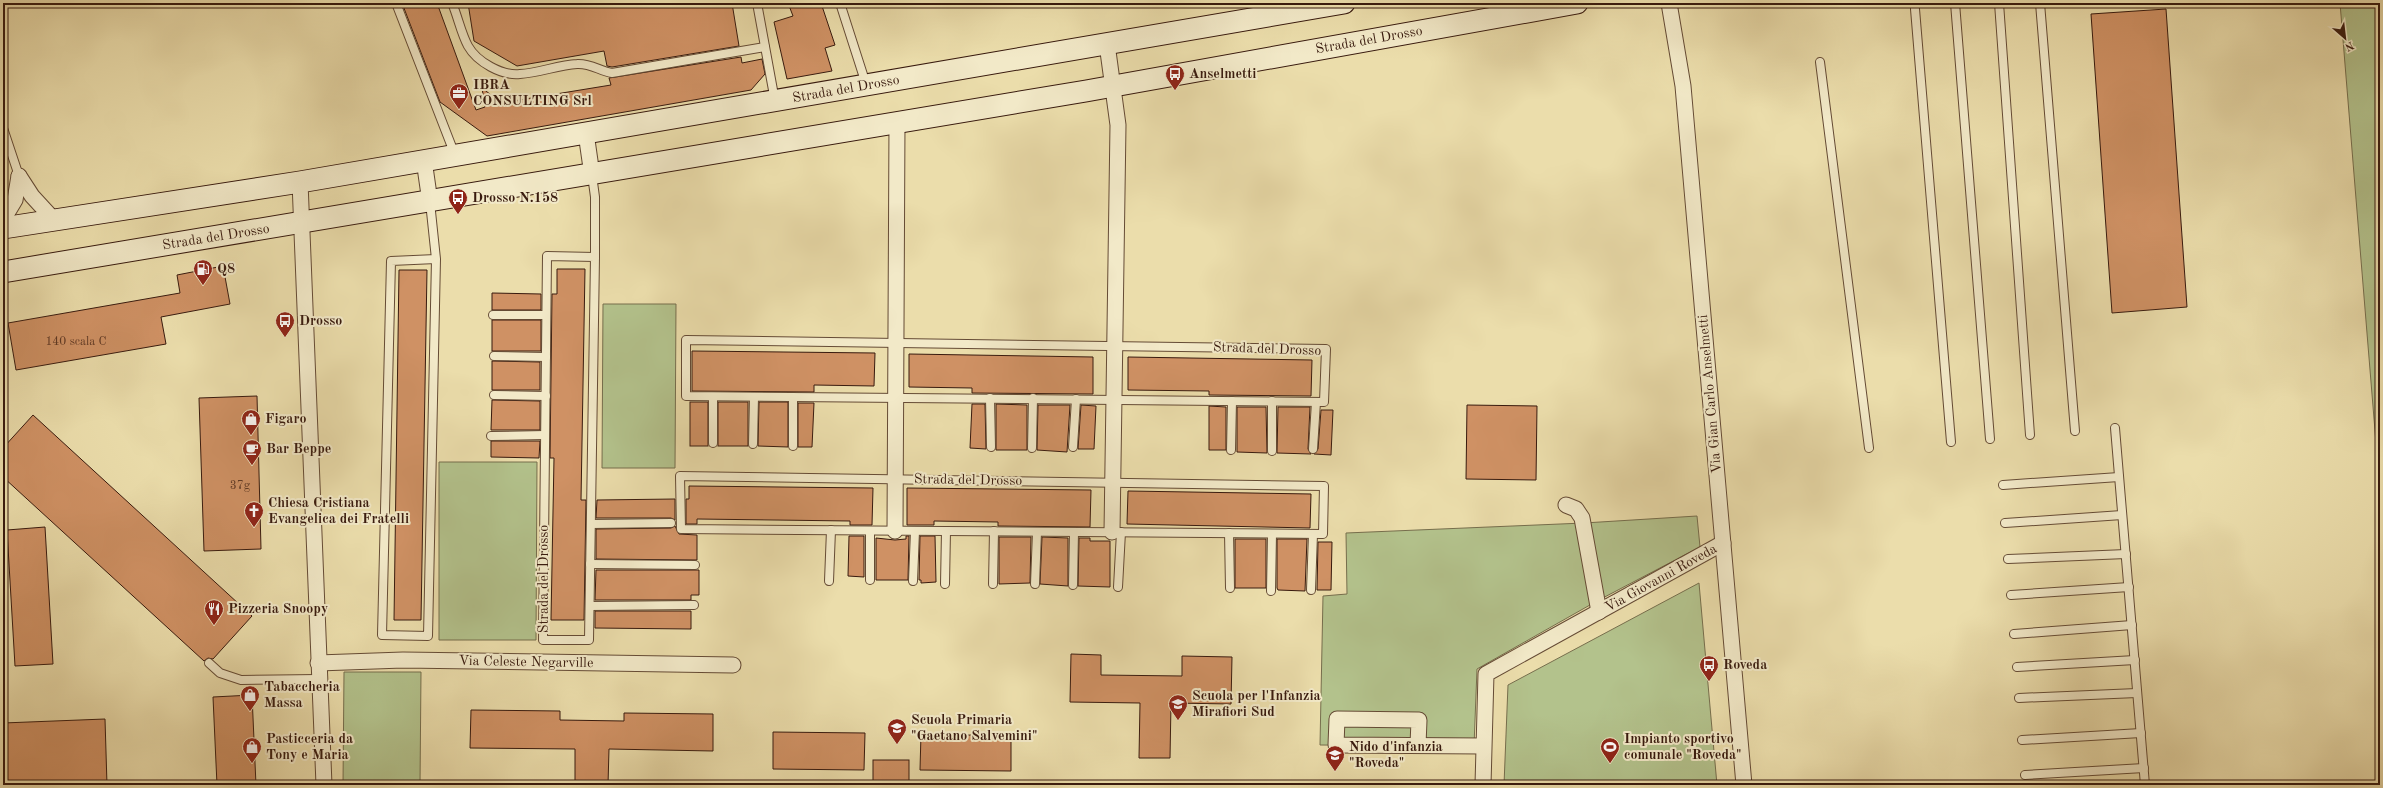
<svg xmlns="http://www.w3.org/2000/svg" width="2383" height="788" font-family="'Old Standard TT',serif">
<rect width="100%" height="100%" fill="#ebddab"/>
<filter id="stains"><feTurbulence type="fractalNoise" baseFrequency=".005" numOctaves="4"/><feColorMatrix values="0 0 0 0 .2 0 0 0 0 .09 0 0 0 0 .02 0 0 0 .5 -.17"/></filter>
<radialGradient id="worn" r=".72"><stop offset=".6" stop-color="#630" stop-opacity="0"/><stop offset="1" stop-color="#630" stop-opacity=".3"/></radialGradient>
<!-- green -->
<g fill="#b3c28c" stroke="#766e4d">
<polygon points="2340,3 2380,3 2380,492"/>
<polygon points="603,304 676,304 675,468 602,468"/>
<polygon points="439,462 537,462 536,640 439,640"/>
<polygon points="1697,516 1700,547 1597,601 1477,669 1474,746 1320,745 1323,596 1347,594 1346,533 1584,523"/>
<polygon points="1699,583 1717,785 1504,785 1508,685"/>
<polygon points="344,672 421,672 420,785 343,785"/>
</g>
<!-- building -->
<g fill="#cf9164" stroke="#381a0e">
<polygon points="402,3 437,3 476,110 485,107 482,88 499,101 513,101 611,85 609,78 741,57 742,63 762,59 765,74 751,90 487,136 440,102"/>
<polygon points="468,3 732,3 739,46 612,67 607,66 604,51 517,66 474,41"/>
<polygon points="788,3 821,3 835,45 825,48 832,71 787,79 774,22 793,16"/>
<polygon points="2166,9 2187,307 2112,313 2091,14"/>
<polygon points="223,266 230,304 161,317 166,344 16,370 8,323 180,293 177,275"/>
<polygon points="557,269 585,269 581,500 586,500 584,620 551,620 554,458 550,458 552,294 557,294"/>
<polygon points="399,270 427,270 421,620 394,620"/>
<polygon points="492,293 541,294 541,310 492,310"/>
<rect x="492" y="320" width="49" height="31"/>
<polygon points="692,351 875,353 874,386 814,385 814,392 692,391"/>
<polygon points="909,354 1093,357 1093,394 972,393 972,388 909,387"/>
<polygon points="1128,357 1312,360 1311,396 1209,395 1209,391 1128,390"/>
<polygon points="492,361 540,362 540,390 492,390"/>
<polygon points="257,396 261,549 204,551 199,398"/>
<polygon points="492,400 540,401 540,430 491,430"/>
<rect x="690" y="402" width="18" height="44"/>
<rect x="718" y="402" width="30" height="44"/>
<polygon points="759,402 788,402 788,447 758,446"/>
<polygon points="798,403 814,403 812,447 798,447"/>
<polygon points="972,404 985,404 986,449 970,448"/>
<polygon points="996,404 1027,405 1027,450 996,450"/>
<polygon points="1038,405 1070,405 1067,452 1037,450"/>
<polygon points="1081,405 1096,406 1094,449 1078,449"/>
<polygon points="1467,405 1537,406 1536,480 1466,479"/>
<polygon points="1209,406 1226,407 1226,450 1209,450"/>
<polygon points="1237,407 1266,407 1267,453 1237,452"/>
<polygon points="1278,407 1310,407 1308,449 1311,454 1277,453"/>
<polygon points="1321,410 1333,410 1331,455 1314,454 1318,449"/>
<polygon points="33,415 252,616 213,659 208,658 204,661 3,477 3,448"/>
<polygon points="491,441 540,441 539,458 491,457"/>
<polygon points="689,486 873,488 872,525 850,525 850,521 697,519 697,524 686,524 686,499 689,499"/>
<polygon points="907,488 1091,490 1090,527 998,526 998,522 934,521 934,525 907,525"/>
<polygon points="1128,491 1311,494 1310,528 1127,524"/>
<polygon points="675,499 675,520 671,518 596,518 597,500"/>
<polygon points="675,526 679,534 697,535 697,560 596,559 596,529 671,528"/>
<polygon points="45,527 53,664 15,666 7,530"/>
<polygon points="849,536 864,536 864,577 848,576"/>
<polygon points="906,536 909,536 908,580 876,580 876,538 895,540 906,539"/>
<polygon points="920,536 935,536 936,582 921,583 921,580 919,580"/>
<polygon points="999,537 1031,537 1030,583 999,584"/>
<polygon points="1042,537 1068,538 1068,586 1040,584"/>
<polygon points="1079,538 1090,538 1090,541 1110,541 1110,587 1078,586"/>
<rect x="1235" y="539" width="31" height="49"/>
<polygon points="1277,539 1307,539 1305,591 1278,590 1277,588"/>
<polygon points="1318,542 1332,542 1331,590 1317,590"/>
<polygon points="596,570 699,570 699,595 691,595 691,600 595,600"/>
<polygon points="595,611 691,611 691,629 595,628"/>
<polygon points="1071,654 1101,655 1101,675 1182,676 1182,656 1232,657 1231,704 1171,703 1170,758 1139,758 1140,703 1070,702"/>
<polygon points="252,695 256,785 217,785 213,697"/>
<polygon points="471,710 560,711 560,720 624,721 624,713 713,714 713,751 609,749 608,785 575,785 575,749 470,748"/>
<polygon points="105,719 107,785 3,785 3,723"/>
<polygon points="773,732 865,733 864,770 773,769"/>
<polygon points="921,734 1011,736 1011,771 920,770"/>
<rect x="873" y="760" width="36" height="25"/>
</g>
<g fill="none" stroke-linecap="round" stroke-linejoin="round">
<defs>
<g id="lane">
<polyline points="396,3 455,155"/>
<path d="M452,3C458,17 461,33 468,46C477,62 502,76 520,74C539,73 558,65 577,64C590,63 600,71 612,73L765,47"/>
<polyline points="757,3 775,101"/>
<polyline points="840,3 866,84"/>
<polyline points="1955,3 1990,439"/>
<polyline points="1999,3 2030,435"/>
<polyline points="2040,3 2075,431"/>
<polyline points="1915,9 1951,442"/>
<polyline points="1820,62 1869,448"/>
<polyline points="3,128 19,176"/>
<polyline points="592,175 595,197 595,257 589,640 543,640 547,256 595,257"/>
<polyline points="430,202 436,259 428,636 382,635 391,261 436,259"/>
<polyline points="493,315 546,315"/>
<polygon points="686,340 1326,349 1324,402 686,396"/>
<polyline points="494,356 546,357"/>
<polyline points="494,395 546,396"/>
<polyline points="713,397 713,443"/>
<polyline points="990,398 991,447"/>
<polyline points="1272,401 1272,451"/>
<polyline points="2115,428 2145,785"/>
<polyline points="491,436 545,435"/>
<polyline points="753,444 754,397"/>
<polyline points="793,446 793,397"/>
<polyline points="1073,447 1076,399"/>
<polyline points="1032,448 1033,398"/>
<polyline points="1313,449 1316,402"/>
<polyline points="1231,450 1232,401"/>
<polygon points="680,476 1324,486 1323,534 681,529"/>
<polyline points="2003,485 2119,477"/>
<polyline points="2005,523 2122,515"/>
<polyline points="591,524 671,523"/>
<polyline points="1229,533 1230,588"/>
<polyline points="2008,559 2126,554"/>
<polyline points="590,564 695,565"/>
<polyline points="870,580 870,531"/>
<polyline points="829,581 831,530"/>
<polyline points="913,581 915,531"/>
<polyline points="945,584 946,531"/>
<polyline points="993,584 994,531"/>
<polyline points="1035,584 1037,532"/>
<polyline points="1073,585 1074,532"/>
<polyline points="1118,587 1121,532"/>
<polyline points="1311,590 1313,534"/>
<polyline points="1271,591 1272,534"/>
<polyline points="2011,595 2129,587"/>
<polyline points="590,606 694,605"/>
<polyline points="2014,634 2132,625"/>
<polyline points="209,663 220,673 241,680 319,679"/>
<polyline points="2017,667 2135,660"/>
<polyline points="2019,698 2137,693"/>
<polyline points="2022,740 2141,733"/>
<polyline points="2025,775 2144,768"/>
</g>
<g id="street">
<polyline points="1669,3 1683,86 1744,785"/>
<polyline points="1107,44 1118,125 1112,532"/>
<polyline points="586,133 592,175"/>
<polyline points="424,160 430,202"/>
<polyline points="19,176 32,196 55,221"/>
<polyline points="300,182 324,785"/>
<polyline points="3,220 15,200 19,176"/>
<polyline points="1566,505 1576,509 1582,518 1599,612"/>
<polyline points="895,531 897,123"/>
<polyline points="318,663 403,660 733,665"/>
<polyline points="1418,745 1419,720 1337,719 1336,745 1483,746"/>
<polyline points="1483,785 1486,674 1723,543"/>
</g>
<g id="secondary">
<polyline points="3,228 300,182 1344,3"/>
<polyline points="3,272 1086,91 1577,3"/>
</g>
</defs>
<!-- lane casing -->
<use href="#lane" stroke="#654b35" stroke-width="10"/>
<!-- street casing -->
<use href="#street" stroke="#654b35" stroke-width="17"/>
<!-- secondary casing -->
<use href="#secondary" stroke="#381a0e" stroke-width="23"/>
<!-- lane -->
<use href="#lane" stroke="#f2e9c8" stroke-width="8"/>
<!-- street -->
<use href="#street" stroke="#f2e9c8" stroke-width="15"/>
<!-- secondary -->
<use href="#secondary" stroke="#f2e9c8" stroke-width="21"/>
</g>
<!-- icons -->
<defs>
<symbol id="bus-pin" viewBox="-11 -11 22 30"><path d="M0 17L-7.5 6A9.5 9.5 0 1 1 7.5 6Z" fill="#8f2418" stroke="#f2e9c8"/><path d="M-5-6H5V4H4V6H2V4H-2V6H-4V4H-5ZM-3.5-4V0h7V-4ZM-3.5 1.2v1.5H-2V1.2ZM2 1.2v1.5H3.5V1.2Z" fill="#fff"/></symbol>
<symbol id="office-pin" viewBox="-11 -11 22 30"><path d="M0 17L-7.5 6A9.5 9.5 0 1 1 7.5 6Z" fill="#8f2418" stroke="#f2e9c8"/><path d="M-6-3h4V-5.5h4V-3h4V5H-6ZM-1-4.5V-3h2v-1.5ZM-6 0V1H6V0Z" fill="#fff"/></symbol>
<symbol id="fuel-pin" viewBox="-11 -11 22 30"><path d="M0 17L-7.5 6A9.5 9.5 0 1 1 7.5 6Z" fill="#8f2418" stroke="#f2e9c8"/><path d="M-5.5-6h7V0h2V4h1.3V-2.5L3-4.5l.8-.8L6-3V5H2.5V1h-1V6h-7ZM-4.2-4.7v3.2H.2V-4.7Z" fill="#fff"/></symbol>
<symbol id="shop-pin" viewBox="-11 -11 22 30"><path d="M0 17L-7.5 6A9.5 9.5 0 1 1 7.5 6Z" fill="#8f2418" stroke="#f2e9c8"/><path d="M-5-2.5h2.3a2.7 3.5 0 0 1 5.4 0H5L5.5 6h-11ZM-1.5-2.5h3a1.5 2.3 0 0 0-3 0Z" fill="#fff"/></symbol>
<symbol id="cafe-pin" viewBox="-11 -11 22 30"><path d="M0 17L-7.5 6A9.5 9.5 0 1 1 7.5 6Z" fill="#8f2418" stroke="#f2e9c8"/><path d="M-5.5-4.5H6V0H3Q3 3.5 0 3.5H-2.5Q-5.5 3.5-5.5 0ZM3-3.2v2h1.7v-2ZM-6 4.5H4V6H-6Z" fill="#fff"/></symbol>
<symbol id="church-pin" viewBox="-11 -11 22 30"><path d="M0 17L-7.5 6A9.5 9.5 0 1 1 7.5 6Z" fill="#8f2418" stroke="#f2e9c8"/><path d="M-1.2-6h2.4v3.5h3.3v2.4h-3.3V6h-2.4V-.1h-3.3v-2.4h3.3Z" fill="#fff"/></symbol>
<symbol id="restaurant-pin" viewBox="-11 -11 22 30"><path d="M0 17L-7.5 6A9.5 9.5 0 1 1 7.5 6Z" fill="#8f2418" stroke="#f2e9c8"/><path d="M-5-6h1v4h1v-4h1v4h1v-4h1v5L-1.5 .5V6h-2V.5L-5-1ZM5-6V6H3V1.5H1.5Q1.5-4 5-6Z" fill="#fff"/></symbol>
<symbol id="school-pin" viewBox="-11 -11 22 30"><path d="M0 17L-7.5 6A9.5 9.5 0 1 1 7.5 6Z" fill="#8f2418" stroke="#f2e9c8"/><path d="M0-5L7-2L0 1L-7-2ZM-4 1L0 2.5L4 1V4Q0 6-4 4Z" fill="#fff"/></symbol>
<symbol id="stadium-pin" viewBox="-11 -11 22 30"><path d="M0 17L-7.5 6A9.5 9.5 0 1 1 7.5 6Z" fill="#8f2418" stroke="#f2e9c8"/><path d="M0-5a6.5 5 0 1 0 0 10a6.5 5 0 1 0 0-10ZM-3.5-1.8h7v3.6h-7Z" fill="#fff"/></symbol>
</defs>
<g fill-rule="evenodd">
<use href="#bus-pin" x="1164" y="63" width="22" height="30"/>
<use href="#office-pin" x="448" y="82" width="22" height="30"/>
<use href="#bus-pin" x="447" y="187" width="22" height="30"/>
<use href="#fuel-pin" x="192" y="258" width="22" height="30"/>
<use href="#bus-pin" x="274" y="310" width="22" height="30"/>
<use href="#shop-pin" x="240" y="408" width="22" height="30"/>
<use href="#cafe-pin" x="241" y="438" width="22" height="30"/>
<use href="#church-pin" x="243" y="500" width="22" height="30"/>
<use href="#restaurant-pin" x="203" y="598" width="22" height="30"/>
<use href="#bus-pin" x="1698" y="654" width="22" height="30"/>
<use href="#shop-pin" x="239" y="684" width="22" height="30"/>
<use href="#school-pin" x="1167" y="693" width="22" height="30"/>
<use href="#school-pin" x="886" y="717" width="22" height="30"/>
<use href="#shop-pin" x="241" y="736" width="22" height="30"/>
<use href="#stadium-pin" x="1599" y="736" width="22" height="30"/>
<use href="#school-pin" x="1324" y="744" width="22" height="30"/>
</g>
<g text-anchor="middle" dominant-baseline="central" stroke-width="4" stroke-linejoin="round" paint-order="stroke">
<!-- number labels -->
<g font-size="12" fill="#5e3824">
<text x="76" y="342">140 scala C</text>
<text x="240" y="486">37g</text>
</g>
<!-- street labels -->
<g font-size="14" fill="#381a0e" stroke="#f2e9c8">
<text transform="translate(1369 40) rotate(-10)">Strada del Drosso</text>
<text transform="translate(846 89) rotate(-10)">Strada del Drosso</text>
<text transform="translate(216 237) rotate(-9)">Strada del Drosso</text>
<text transform="translate(1267 349) rotate(2)">Strada del Drosso</text>
<text transform="translate(1710 394) rotate(-95)">Via Gian Carlo Anselmetti</text>
<text transform="translate(968 480) rotate(1)">Strada del Drosso</text>
<text transform="translate(1661 578) rotate(-29)">Via Giovanni Roveda</text>
<text transform="translate(544 579) rotate(-90)">Strada del Drosso</text>
<text transform="translate(526 662) rotate(1)">Via Celeste Negarville</text>
</g>
<!-- poi labels -->
<g font-size="14" font-weight="bold" fill="#381a0e" stroke="#f2e9c8" text-anchor="start">
<text x="1189" y="74">Anselmetti</text>
<text x="473" y="85">IBRA<tspan x="473" dy="16">CONSULTING Srl</tspan></text>
<text x="472" y="198">Drosso N.158</text>
<text x="217" y="269">Q8</text>
<text x="299" y="321">Drosso</text>
<text x="265" y="419">Figaro</text>
<text x="266" y="449">Bar Beppe</text>
<text x="268" y="503">Chiesa Cristiana<tspan x="268" dy="16">Evangelica dei Fratelli</tspan></text>
<text x="228" y="609">Pizzeria Snoopy</text>
<text x="1723" y="665">Roveda</text>
<text x="264" y="687">Tabaccheria<tspan x="264" dy="16">Massa</tspan></text>
<text x="1192" y="696">Scuola per l'Infanzia<tspan x="1192" dy="16">Mirafiori Sud</tspan></text>
<text x="911" y="720">Scuola Primaria<tspan x="911" dy="16">"Gaetano Salvemini"</tspan></text>
<text x="266" y="739">Pasticceria da<tspan x="266" dy="16">Tony e Maria</tspan></text>
<text x="1624" y="739">Impianto sportivo<tspan x="1624" dy="16">comunale "Roveda"</tspan></text>
<text x="1349" y="747">Nido d'infanzia<tspan x="1349" dy="16">"Roveda"</tspan></text>
</g>
</g>
<!-- margin -->
<rect width="2383" height="788" fill="none" stroke="#ebddab" stroke-width="16"/>
<rect x="4" y="4" width="2375" height="780" fill="none" stroke="#381a0e" stroke-width="2"/>
<rect x="8" y="8" width="2367" height="772" fill="none" stroke="#381a0e"/>
<!-- north arrow -->
<g transform="translate(2345 38) rotate(152)" stroke="#f2e9c8" stroke-width="3" paint-order="stroke">
<path d="M0-3L7 15L0 10L-7 15Z" fill="#381a0e"/>
<text y="-6" font-size="11" font-weight="bold" text-anchor="middle" fill="#381a0e">N</text>
</g>
<rect width="100%" height="100%" filter="url(#stains)"/>
<rect width="100%" height="100%" fill="url(#worn)"/>
</svg>
